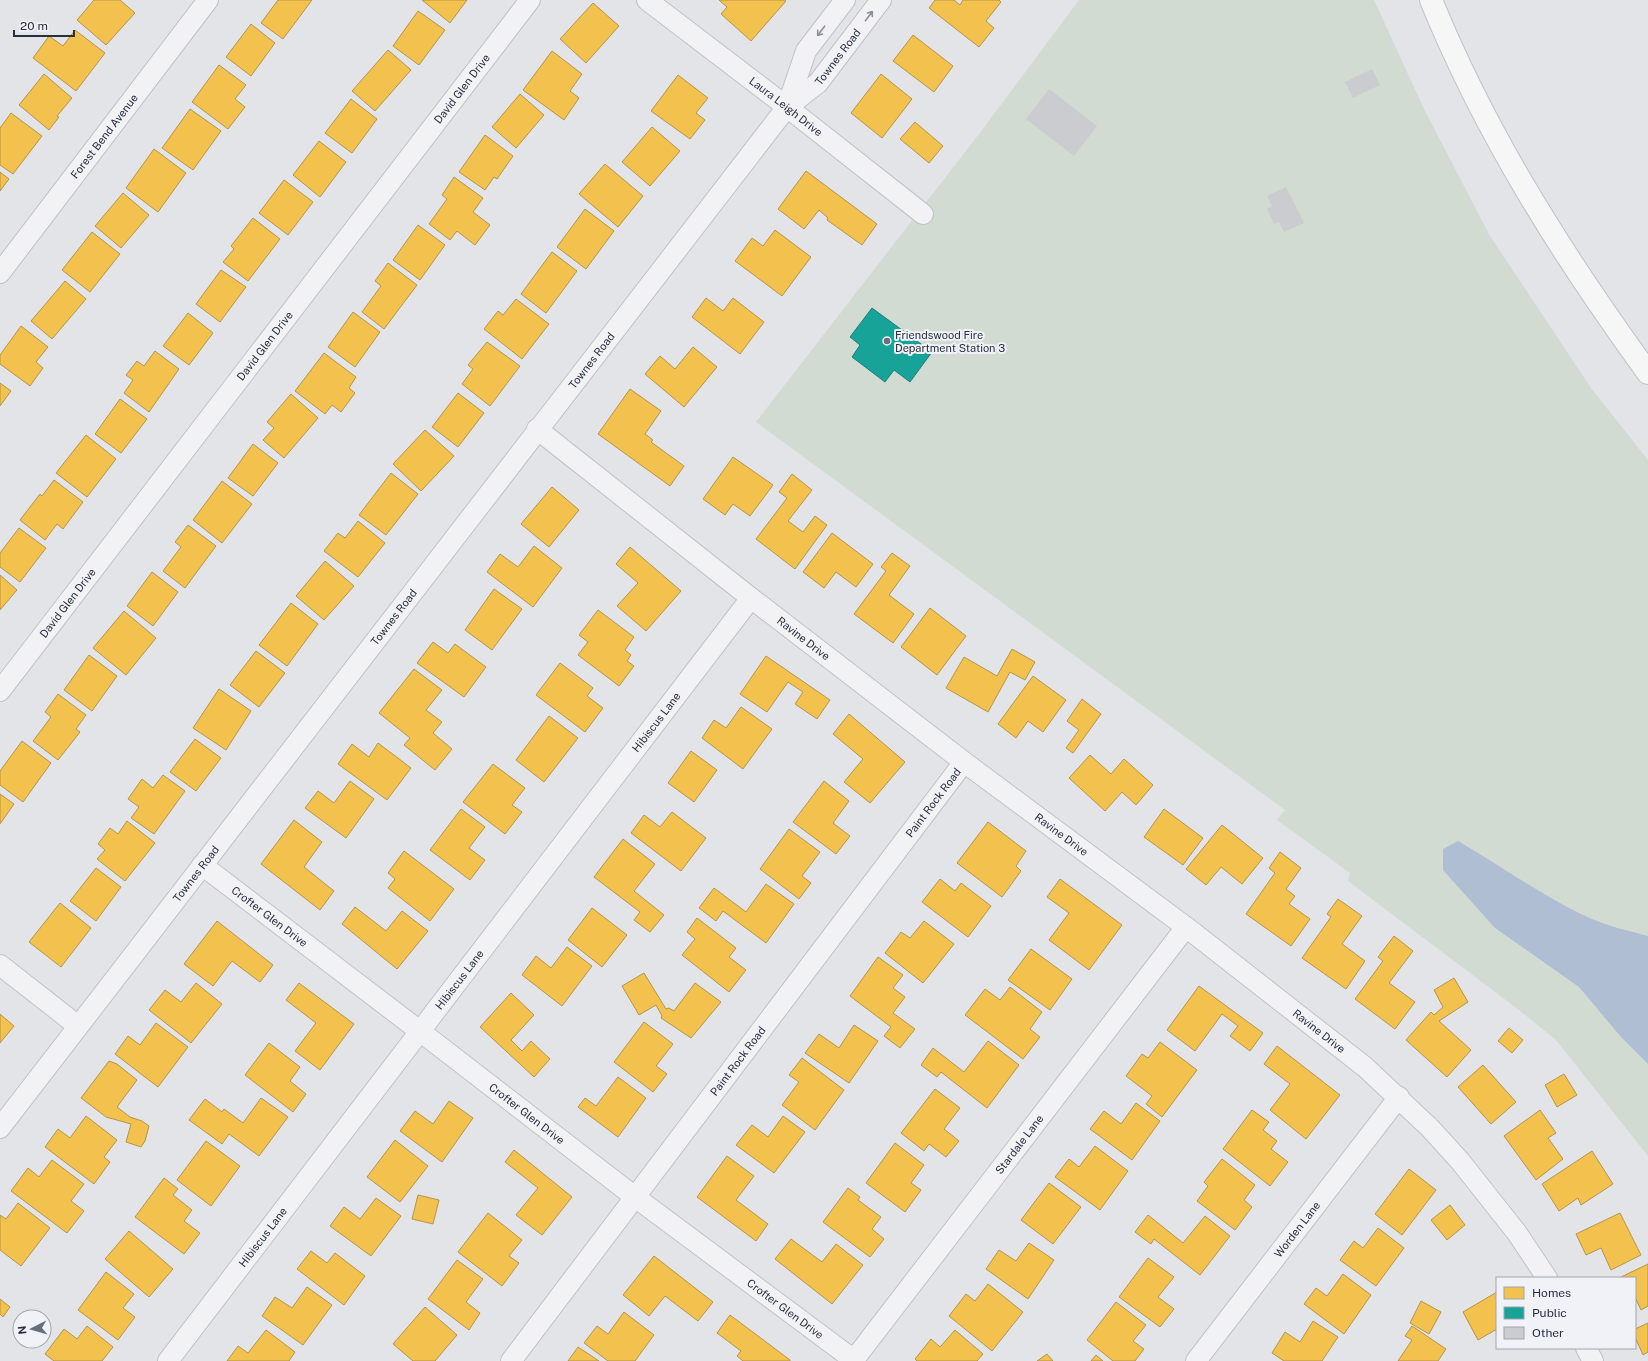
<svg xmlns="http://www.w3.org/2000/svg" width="1648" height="1361" font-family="'Public Sans',sans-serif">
<rect width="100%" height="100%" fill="#e2e4e7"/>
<!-- green -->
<polygon fill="#d2dbd2" points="1079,0 1374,0 1424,109 1490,236 1591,388 1648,460 1648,1156 1556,1040 1519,1010 1348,881 1350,873 1277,820 1285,810 756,422 979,134"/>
<!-- water -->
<path fill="#b0bed3" d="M1458,841C1503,867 1545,898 1592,919C1610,927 1630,931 1648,936V1064L1621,1037L1579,987L1495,928L1443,870V849Z"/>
<!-- homes -->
<g fill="#f2c14e" stroke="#b5954a">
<polygon points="94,0 120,0 135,13 106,45 77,20"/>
<polygon points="278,0 312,0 283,39 261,23"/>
<polygon points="422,0 467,0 450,23"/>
<polygon points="719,0 784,0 786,1 751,41 721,14 727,7"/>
<polygon points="935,0 954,0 960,5 963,0 999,0 1001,2 986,21 994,28 979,47 929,8"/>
<polygon points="593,3 619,26 586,63 560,39"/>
<polygon points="418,11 445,30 419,65 393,46"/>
<polygon points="251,24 275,43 251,76 226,57"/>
<polygon points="75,30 105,53 76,91 33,58 49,36 63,46"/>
<polygon points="913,35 953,66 934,92 893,61"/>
<polygon points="388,50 411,70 375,111 352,91"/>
<polygon points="552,51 582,74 570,91 579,98 564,120 523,90"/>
<polygon points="219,65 246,85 235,99 245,107 228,129 192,102"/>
<polygon points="44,74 72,98 57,116 59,117 49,130 19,105"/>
<polygon points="881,74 912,99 882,138 851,113"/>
<polygon points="678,75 708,98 696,113 705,120 690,139 651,111"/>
<polygon points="520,94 544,115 516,148 492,127"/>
<polygon points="351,99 377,119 352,153 325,133"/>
<polygon points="190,109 221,131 193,170 162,148"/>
<polygon points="11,113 42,136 13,174 0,165 0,128"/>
<polygon points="915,122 943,146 929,163 900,139"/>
<polygon points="652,127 680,151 650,186 622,162"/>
<polygon points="485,135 513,156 497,179 494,177 485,190 459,172"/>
<polygon points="319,141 346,162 320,197 293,175"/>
<polygon points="154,149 186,173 158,212 126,188"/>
<polygon points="605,164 643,196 618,227 579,194"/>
<polygon points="806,171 877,224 862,245 827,220 828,218 819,210 804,229 778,209"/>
<polygon points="0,172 9,179 0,191"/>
<polygon points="454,177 483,198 473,212 490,225 475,245 457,231 450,240 429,224 447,199 442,195"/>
<polygon points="284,180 313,202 288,235 259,213"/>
<polygon points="123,193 149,215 121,248 95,226"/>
<polygon points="585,209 614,231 586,269 557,247"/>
<polygon points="253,218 280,239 248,281 223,262 234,249 231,246"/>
<polygon points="418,225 445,245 420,280 393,260"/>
<polygon points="775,230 811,257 782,296 735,261 752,238 763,246"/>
<polygon points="92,232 120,254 90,292 62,270"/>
<polygon points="552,252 577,271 546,313 521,294"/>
<polygon points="388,263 417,285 384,329 362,312 381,286 375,281"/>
<polygon points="221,270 246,287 220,322 196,304"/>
<polygon points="65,281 86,299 52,339 31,321"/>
<polygon points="706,298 723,311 733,298 764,322 740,354 692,317"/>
<polygon points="516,299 549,324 522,359 484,329 498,311 503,315"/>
<polygon points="353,312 380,332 355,367 328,347"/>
<polygon points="188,313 213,333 189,365 163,346"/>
<polygon points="21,326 48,347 36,362 43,368 30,386 0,364 0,355"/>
<polygon points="487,342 520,366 490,406 462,384 473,369 468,365"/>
<polygon points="693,347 717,367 684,407 645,374 660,356 675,369"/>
<polygon points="155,351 179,369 149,412 124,393 133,380 126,375 137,361 144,366"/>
<polygon points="324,353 356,377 349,388 355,393 341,412 332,405 325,414 295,391"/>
<polygon points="0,383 11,391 0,406"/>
<polygon points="630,389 661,411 645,434 653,440 651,442 684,466 670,486 598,434"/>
<polygon points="458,393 484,413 458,447 432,427"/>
<polygon points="291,394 318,418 284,458 263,440 274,428 267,422"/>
<polygon points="120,399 147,419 121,453 95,434"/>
<polygon points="425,430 454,456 421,491 393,464"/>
<polygon points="86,435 116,459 87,497 56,473"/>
<polygon points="253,444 278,463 253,496 228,478"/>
<polygon points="733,457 773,485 750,516 733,504 725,515 703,499"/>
<polygon points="391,473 418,494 386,535 359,515"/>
<polygon points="792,474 812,490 788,521 803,532 815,516 827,525 795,569 756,539 787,498 779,492"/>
<polygon points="54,480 83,502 63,529 57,524 45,540 20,520 40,494 42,496"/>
<polygon points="222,481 252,504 222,543 193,520"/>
<polygon points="552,487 579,510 549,547 521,524"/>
<polygon points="358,521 385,543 358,577 324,551 338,533 345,538"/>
<polygon points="188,525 216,546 185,588 163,571 181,547 175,542"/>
<polygon points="19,528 46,548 20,582 0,567 0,553"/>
<polygon points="832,533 873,564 856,587 836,572 824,588 803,572"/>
<polygon points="534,546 562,568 533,607 487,572 500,554 518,567"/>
<polygon points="630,547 681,591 646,631 617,606 638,583 616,564"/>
<polygon points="892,553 910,566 889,595 914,614 893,643 854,614 886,571 881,567"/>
<polygon points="325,561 354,586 324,620 296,596"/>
<polygon points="152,572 178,592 153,626 127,606"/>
<polygon points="0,575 17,590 0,610"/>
<polygon points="494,589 522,609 492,650 465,630"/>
<polygon points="291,603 318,624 287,666 259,645"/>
<polygon points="930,608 966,636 937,675 901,647"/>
<polygon points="598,610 634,637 625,650 631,655 627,661 634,666 619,686 578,655 588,642 579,635"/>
<polygon points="124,611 156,638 126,675 93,648"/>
<polygon points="433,642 448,653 455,644 486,667 464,697 417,663"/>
<polygon points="1012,649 1035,662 1025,680 1010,672 988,712 946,688 964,657 997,676"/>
<polygon points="256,651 285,673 259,707 230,685"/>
<polygon points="89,655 117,676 92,711 64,690"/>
<polygon points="766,656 830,700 817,719 795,704 803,692 788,682 767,712 740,694"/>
<polygon points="560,663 593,688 587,696 603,708 585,732 536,695"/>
<polygon points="414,669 442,690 426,710 442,722 433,733 452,749 435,770 404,745 410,738 379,713"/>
<polygon points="1033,676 1066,700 1043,732 1028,721 1016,738 998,724"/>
<polygon points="219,689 251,711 226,750 193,728"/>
<polygon points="58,694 86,715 76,729 80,732 58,760 33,741 51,717 45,712"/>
<polygon points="1082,699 1101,714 1073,753 1066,748 1079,730 1067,721"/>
<polygon points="741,707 772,729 743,769 702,738 714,720 726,728"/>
<polygon points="849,714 905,762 870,803 844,782 863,759 833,734"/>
<polygon points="549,716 578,738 544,782 516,760"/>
<polygon points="195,739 221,758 196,791 170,772"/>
<polygon points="22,741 51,763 23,802 0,785 0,771"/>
<polygon points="378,743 411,768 387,800 338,764 352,744 369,757"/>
<polygon points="691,751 717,770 694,802 668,783"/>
<polygon points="1090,755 1111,774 1124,759 1153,785 1136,805 1122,792 1105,811 1069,778"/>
<polygon points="493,764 525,788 512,805 522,812 505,834 463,802"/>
<polygon points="163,775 185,791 154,834 131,818 139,807 128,799 142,779 153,788"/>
<polygon points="350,781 374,799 346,838 305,808 318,791 334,803"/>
<polygon points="824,781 849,801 833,823 850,836 836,854 793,822"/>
<polygon points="0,794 14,804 0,824"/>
<polygon points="461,809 485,827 469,848 485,860 470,880 430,850"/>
<polygon points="1164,809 1203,838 1183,865 1144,837"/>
<polygon points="672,812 706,838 681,871 631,833 644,815 660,827"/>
<polygon points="294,820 322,842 304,867 334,891 320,910 261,864"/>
<polygon points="127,821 155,843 125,881 97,859 105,850 98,844 110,828 118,834"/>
<polygon points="988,822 1026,851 1016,866 1021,871 1002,897 957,863"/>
<polygon points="1222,825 1263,858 1242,884 1221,867 1206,885 1186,869"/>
<polygon points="789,829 820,852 802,876 811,883 799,899 760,869"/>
<polygon points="623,839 655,864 634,891 664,915 650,932 634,920 640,912 594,877"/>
<polygon points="404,851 454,889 430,921 388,888 395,879 388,873"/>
<polygon points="1280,852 1301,868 1286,889 1295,896 1289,904 1310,919 1291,946 1246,914 1275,873 1269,868"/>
<polygon points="96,868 121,887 96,921 70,901"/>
<polygon points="940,879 955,891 961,883 991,906 968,937 922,902"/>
<polygon points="1060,879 1122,925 1089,970 1049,940 1069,913 1047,897"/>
<polygon points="766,884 794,904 766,943 723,911 716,921 699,908 714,888 746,912"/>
<polygon points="1338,899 1362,916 1342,944 1365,961 1346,989 1302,958 1331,917 1327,914"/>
<polygon points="60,903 91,928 61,967 29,942"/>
<polygon points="355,907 386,931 402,911 428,931 397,969 342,924"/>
<polygon points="592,908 627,935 602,967 568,940"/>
<polygon points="697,918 736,948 729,957 746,970 729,992 682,955 695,939 687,932"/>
<polygon points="217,921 273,965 260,982 232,961 213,986 184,964"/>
<polygon points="924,921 954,944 923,983 885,953 901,932 910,938"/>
<polygon points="1394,936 1413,951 1389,983 1415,1002 1395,1029 1355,999 1383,961 1378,957"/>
<polygon points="567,947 592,966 562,1006 522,975 536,956 551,968"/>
<polygon points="1031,949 1072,979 1050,1010 1008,980"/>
<polygon points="878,957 903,975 893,988 905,997 893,1013 915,1029 900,1048 884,1036 891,1027 850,996"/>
<polygon points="644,973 666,1009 669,1008 674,1011 695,983 721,1002 691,1038 661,1018 662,1016 656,1005 639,1015 622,986"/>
<polygon points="1454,978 1468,1002 1439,1021 1471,1050 1447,1077 1406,1040 1431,1012 1434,1015 1443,1007 1434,990"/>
<polygon points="196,983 222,1004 191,1043 149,1010 165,990 181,1002"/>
<polygon points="299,983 354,1024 320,1070 295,1051 316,1023 286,1000"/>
<polygon points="1199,986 1263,1033 1250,1051 1230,1036 1238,1026 1222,1014 1195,1051 1167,1030"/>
<polygon points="1010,987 1042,1012 1030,1029 1040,1037 1023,1059 965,1015 985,989 1000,1000"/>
<polygon points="511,993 534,1015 511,1040 522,1051 531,1041 550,1059 534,1077 480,1027"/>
<polygon points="0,1014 14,1026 0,1043"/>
<polygon points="644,1022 673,1044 656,1066 667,1074 653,1092 614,1062"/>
<polygon points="156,1023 188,1047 158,1087 115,1054 128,1036 140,1045"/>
<polygon points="854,1025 878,1041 849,1083 805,1053 819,1034 839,1048"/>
<polygon points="1509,1028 1523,1040 1512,1053 1498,1041"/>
<polygon points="988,1041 1019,1065 987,1108 941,1072 937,1077 921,1065 933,1048 964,1072"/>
<polygon points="1160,1042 1197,1070 1162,1117 1146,1104 1152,1096 1126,1076 1142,1054 1148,1058"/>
<polygon points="269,1043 300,1067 290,1081 306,1094 293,1112 245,1075"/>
<polygon points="1277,1046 1340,1095 1306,1139 1270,1110 1290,1084 1264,1064"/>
<polygon points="802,1058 844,1090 815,1130 782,1105 799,1082 789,1075"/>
<polygon points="109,1061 117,1064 137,1080 117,1107 130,1117 142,1121 149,1126 145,1141 141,1147 126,1142 131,1124 106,1117 81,1098"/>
<polygon points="1483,1065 1516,1102 1491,1124 1458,1087"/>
<polygon points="1564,1074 1577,1095 1557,1107 1545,1085"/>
<polygon points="618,1077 646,1098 618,1137 578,1107 585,1098 596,1106"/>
<polygon points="935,1089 960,1108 944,1129 959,1141 946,1157 929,1144 924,1151 901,1133"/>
<polygon points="261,1098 288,1117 259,1156 229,1134 222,1144 189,1120 205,1099 222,1112 224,1109 243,1123"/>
<polygon points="449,1101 473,1118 442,1162 400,1131 415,1111 433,1124"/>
<polygon points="1136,1103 1160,1121 1132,1160 1090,1129 1104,1111 1121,1124"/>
<polygon points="1252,1110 1269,1122 1263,1130 1277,1141 1271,1149 1288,1162 1270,1186 1223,1149"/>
<polygon points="1540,1110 1556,1133 1548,1138 1563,1159 1536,1180 1504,1136"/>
<polygon points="86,1116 117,1140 104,1157 110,1162 94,1184 45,1147 58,1129 70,1138"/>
<polygon points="783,1116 805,1132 774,1173 736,1145 752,1125 768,1137"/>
<polygon points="395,1140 428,1166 400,1202 367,1177"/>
<polygon points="206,1141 240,1166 211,1206 177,1180"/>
<polygon points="895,1143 924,1165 911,1183 921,1190 905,1212 866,1183"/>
<polygon points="1095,1146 1128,1171 1100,1210 1055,1177 1069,1159 1079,1167"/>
<polygon points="514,1150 572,1197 542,1235 516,1215 538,1188 505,1162"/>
<polygon points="1592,1151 1613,1184 1581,1205 1578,1198 1559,1211 1542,1184"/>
<polygon points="727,1156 754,1176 736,1200 768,1224 756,1241 697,1197"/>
<polygon points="1222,1159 1255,1185 1244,1200 1252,1207 1235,1230 1197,1201 1208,1186 1204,1182"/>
<polygon points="52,1160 84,1184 71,1201 84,1211 67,1233 11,1191 28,1168 39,1177"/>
<polygon points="1409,1169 1436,1190 1402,1235 1375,1214"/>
<polygon points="164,1178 178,1189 173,1195 192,1210 184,1221 200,1233 184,1254 135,1217"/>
<polygon points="1049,1183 1081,1207 1053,1244 1021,1220"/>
<polygon points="848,1188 860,1197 858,1200 881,1217 872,1229 884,1239 870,1257 823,1222"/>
<polygon points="418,1195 439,1200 433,1224 412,1219"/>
<polygon points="376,1198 401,1216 371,1256 330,1226 344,1207 360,1219"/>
<polygon points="18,1203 50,1228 21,1266 0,1250 0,1215 6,1219"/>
<polygon points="1450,1205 1465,1225 1447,1240 1431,1220"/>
<polygon points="488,1213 522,1240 509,1256 519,1263 502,1286 458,1252"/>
<polygon points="1620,1213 1641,1255 1611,1270 1601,1248 1586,1255 1576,1234"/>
<polygon points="1148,1215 1183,1243 1205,1216 1230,1236 1200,1275 1154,1239 1151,1244 1135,1232"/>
<polygon points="1378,1228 1404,1248 1376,1286 1340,1260 1354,1241 1363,1248"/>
<polygon points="129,1231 173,1269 149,1297 105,1259"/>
<polygon points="791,1239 822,1262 836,1244 863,1265 832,1304 775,1259"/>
<polygon points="1029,1243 1054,1260 1028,1299 986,1269 999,1250 1016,1261"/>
<polygon points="311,1251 327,1263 335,1253 365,1276 344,1305 297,1269"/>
<polygon points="654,1256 713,1302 698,1321 665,1296 649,1316 623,1295"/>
<polygon points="1148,1258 1174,1277 1158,1297 1174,1309 1160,1327 1119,1297"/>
<polygon points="457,1260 483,1279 466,1302 480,1313 469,1330 428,1299"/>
<polygon points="1648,1264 1648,1306 1641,1310 1635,1297 1635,1278 1619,1278"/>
<polygon points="106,1272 134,1294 123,1308 135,1317 118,1340 78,1310"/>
<polygon points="1343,1274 1371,1295 1344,1334 1304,1304 1316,1288 1327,1296"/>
<polygon points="988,1284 1023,1312 992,1351 949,1316 966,1294 975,1301"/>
<polygon points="307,1287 332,1305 303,1345 262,1316 275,1297 292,1308"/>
<polygon points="1497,1292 1497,1329 1478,1340 1463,1312"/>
<polygon points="0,1299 10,1307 3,1317 0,1314"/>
<polygon points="1421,1301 1441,1312 1429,1334 1410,1323"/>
<polygon points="1116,1302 1146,1325 1133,1341 1144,1349 1135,1361 1113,1361 1087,1340"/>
<polygon points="425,1307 457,1335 435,1361 413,1361 393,1344"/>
<polygon points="624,1312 654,1335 635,1361 608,1361 584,1343 597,1326 608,1334"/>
<polygon points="730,1315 790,1360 790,1361 743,1361 737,1356 741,1351 717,1333"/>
<polygon points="1313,1321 1338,1337 1322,1361 1284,1361 1272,1353 1285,1332 1300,1342"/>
<polygon points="1648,1323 1648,1352 1643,1355 1635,1337 1635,1329"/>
<polygon points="87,1326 113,1347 102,1361 54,1361 45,1354 64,1329 77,1339"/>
<polygon points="1412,1326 1446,1349 1438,1361 1398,1361 1412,1340 1405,1336"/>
<polygon points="266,1330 295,1352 289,1361 227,1361 238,1346 248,1353"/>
<polygon points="955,1330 983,1354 977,1361 917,1361 915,1359 931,1339 940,1347"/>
<polygon points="578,1347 599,1361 568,1361"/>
<polygon points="1047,1354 1053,1361 1037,1361"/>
<polygon points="1096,1355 1103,1361 1091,1361"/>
</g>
<!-- public -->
<polygon fill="#17a398" stroke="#1c807e" points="872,308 932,352 910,382 894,370 885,382 852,357 860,345 850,337"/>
<!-- building -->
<g fill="#cacccf">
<polygon points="1372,69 1380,85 1353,98 1345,82"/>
<polygon points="1049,89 1097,126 1074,156 1026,119"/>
<polygon points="1286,187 1304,223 1284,232 1279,222 1274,224 1267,209 1272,206 1267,196"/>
</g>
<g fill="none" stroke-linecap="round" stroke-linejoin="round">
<defs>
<g id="minor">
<path id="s1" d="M647,0L787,107L923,214"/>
<polyline points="787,107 806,51 845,0"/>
<path id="s2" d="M0,273L208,0"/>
<path id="s3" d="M537,429L751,598L964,762L1186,927L1365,1067L1430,1128L1460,1161L1517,1233L1547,1278"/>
<path id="s4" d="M0,691L530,0"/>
<path id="s5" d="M202,865L421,1032L635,1197L854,1360"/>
<polyline points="0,965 78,1026"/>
<path id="s6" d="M0,1128L787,107L818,83L881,0"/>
<polyline points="1586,1348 1593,1361"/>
<path id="s7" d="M168,1361L751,598"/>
<path id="s8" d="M511,1361L964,762"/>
<path id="s9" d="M853,1361L1186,927"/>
<path id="s10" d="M1196,1361L1399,1097"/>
</g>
<path id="primary" d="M1431,0C1486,135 1563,256 1648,373"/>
</defs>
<!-- minor casing -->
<use href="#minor" stroke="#c0c2c5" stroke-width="22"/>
<!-- primary casing -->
<use href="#primary" stroke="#bec1c5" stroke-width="24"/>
<!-- minor -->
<use href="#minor" stroke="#f2f2f4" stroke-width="20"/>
<!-- primary -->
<use href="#primary" stroke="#f6f6f7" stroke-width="22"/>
</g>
<!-- one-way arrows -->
<defs><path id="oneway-shaft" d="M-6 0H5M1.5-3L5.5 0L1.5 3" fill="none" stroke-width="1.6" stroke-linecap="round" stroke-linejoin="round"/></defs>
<g stroke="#8d909a">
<use href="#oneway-shaft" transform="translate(869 16) rotate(-53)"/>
<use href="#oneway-shaft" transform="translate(821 31) rotate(127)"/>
</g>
<!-- markers -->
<circle fill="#696e7b" stroke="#f0f2f7" stroke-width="1.5" cx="887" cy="341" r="4"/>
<g text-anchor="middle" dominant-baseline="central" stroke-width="4" stroke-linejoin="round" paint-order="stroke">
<!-- street labels -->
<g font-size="11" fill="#282f41" stroke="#f0f2f7">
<text stroke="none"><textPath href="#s6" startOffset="1361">Townes Road</textPath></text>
<text stroke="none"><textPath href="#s4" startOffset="759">David Glen Drive</textPath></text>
<text stroke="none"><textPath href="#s1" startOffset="175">Laura Leigh Drive</textPath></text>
<text stroke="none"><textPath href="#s2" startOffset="172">Forest Bend Avenue</textPath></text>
<text stroke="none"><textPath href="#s4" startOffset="435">David Glen Drive</textPath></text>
<text stroke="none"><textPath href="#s6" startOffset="969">Townes Road</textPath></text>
<text stroke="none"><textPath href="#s4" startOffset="111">David Glen Drive</textPath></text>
<text stroke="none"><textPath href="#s6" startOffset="645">Townes Road</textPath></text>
<text stroke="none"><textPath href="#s3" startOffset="339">Ravine Drive</textPath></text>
<text stroke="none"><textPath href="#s7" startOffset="804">Hibiscus Lane</textPath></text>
<text stroke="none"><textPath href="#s8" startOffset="700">Paint Rock Road</textPath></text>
<text stroke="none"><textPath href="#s3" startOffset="663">Ravine Drive</textPath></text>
<text stroke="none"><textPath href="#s6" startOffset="321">Townes Road</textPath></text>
<text stroke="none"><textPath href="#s5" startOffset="85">Crofter Glen Drive</textPath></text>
<text stroke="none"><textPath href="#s7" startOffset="480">Hibiscus Lane</textPath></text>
<text stroke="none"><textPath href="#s3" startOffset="987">Ravine Drive</textPath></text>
<text stroke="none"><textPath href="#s8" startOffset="376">Paint Rock Road</textPath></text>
<text stroke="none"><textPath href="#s5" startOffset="409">Crofter Glen Drive</textPath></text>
<text stroke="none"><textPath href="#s9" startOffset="273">Stardale Lane</textPath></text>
<text stroke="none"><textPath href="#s10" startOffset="166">Worden Lane</textPath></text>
<text stroke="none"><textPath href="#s7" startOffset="156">Hibiscus Lane</textPath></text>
<text stroke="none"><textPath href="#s5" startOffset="733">Crofter Glen Drive</textPath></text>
</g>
<!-- poi labels -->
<g font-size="11" fill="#282f41" stroke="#f0f2f7" text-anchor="start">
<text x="895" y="335">Friendswood Fire<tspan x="895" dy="13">Department Station 3</tspan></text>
</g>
</g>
<!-- legend -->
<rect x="1496" y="1277" width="140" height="72" fill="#f0f2f7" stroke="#a0a4ae"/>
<rect x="1504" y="1287" width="20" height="12" fill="#f2c14e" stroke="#a0a4ae"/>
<text x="1532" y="1297" font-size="12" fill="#282f41">Homes</text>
<rect x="1504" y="1307" width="20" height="12" fill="#17a398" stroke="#a0a4ae"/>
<text x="1532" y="1317" font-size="12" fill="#282f41">Public</text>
<rect x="1504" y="1327" width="20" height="12" fill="#cacccf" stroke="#a0a4ae"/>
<text x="1532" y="1337" font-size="12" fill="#282f41">Other</text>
<!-- north arrow -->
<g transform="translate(32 1329) rotate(264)"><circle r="19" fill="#f0f2f7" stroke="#a0a4ae"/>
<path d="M0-3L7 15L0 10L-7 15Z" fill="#696e7b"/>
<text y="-6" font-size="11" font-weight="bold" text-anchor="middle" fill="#282f41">N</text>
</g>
<!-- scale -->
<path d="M14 30v6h60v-6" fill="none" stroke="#282f41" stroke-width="2"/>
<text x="20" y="30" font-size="12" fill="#282f41" stroke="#f0f2f7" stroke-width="3" paint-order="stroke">20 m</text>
</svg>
